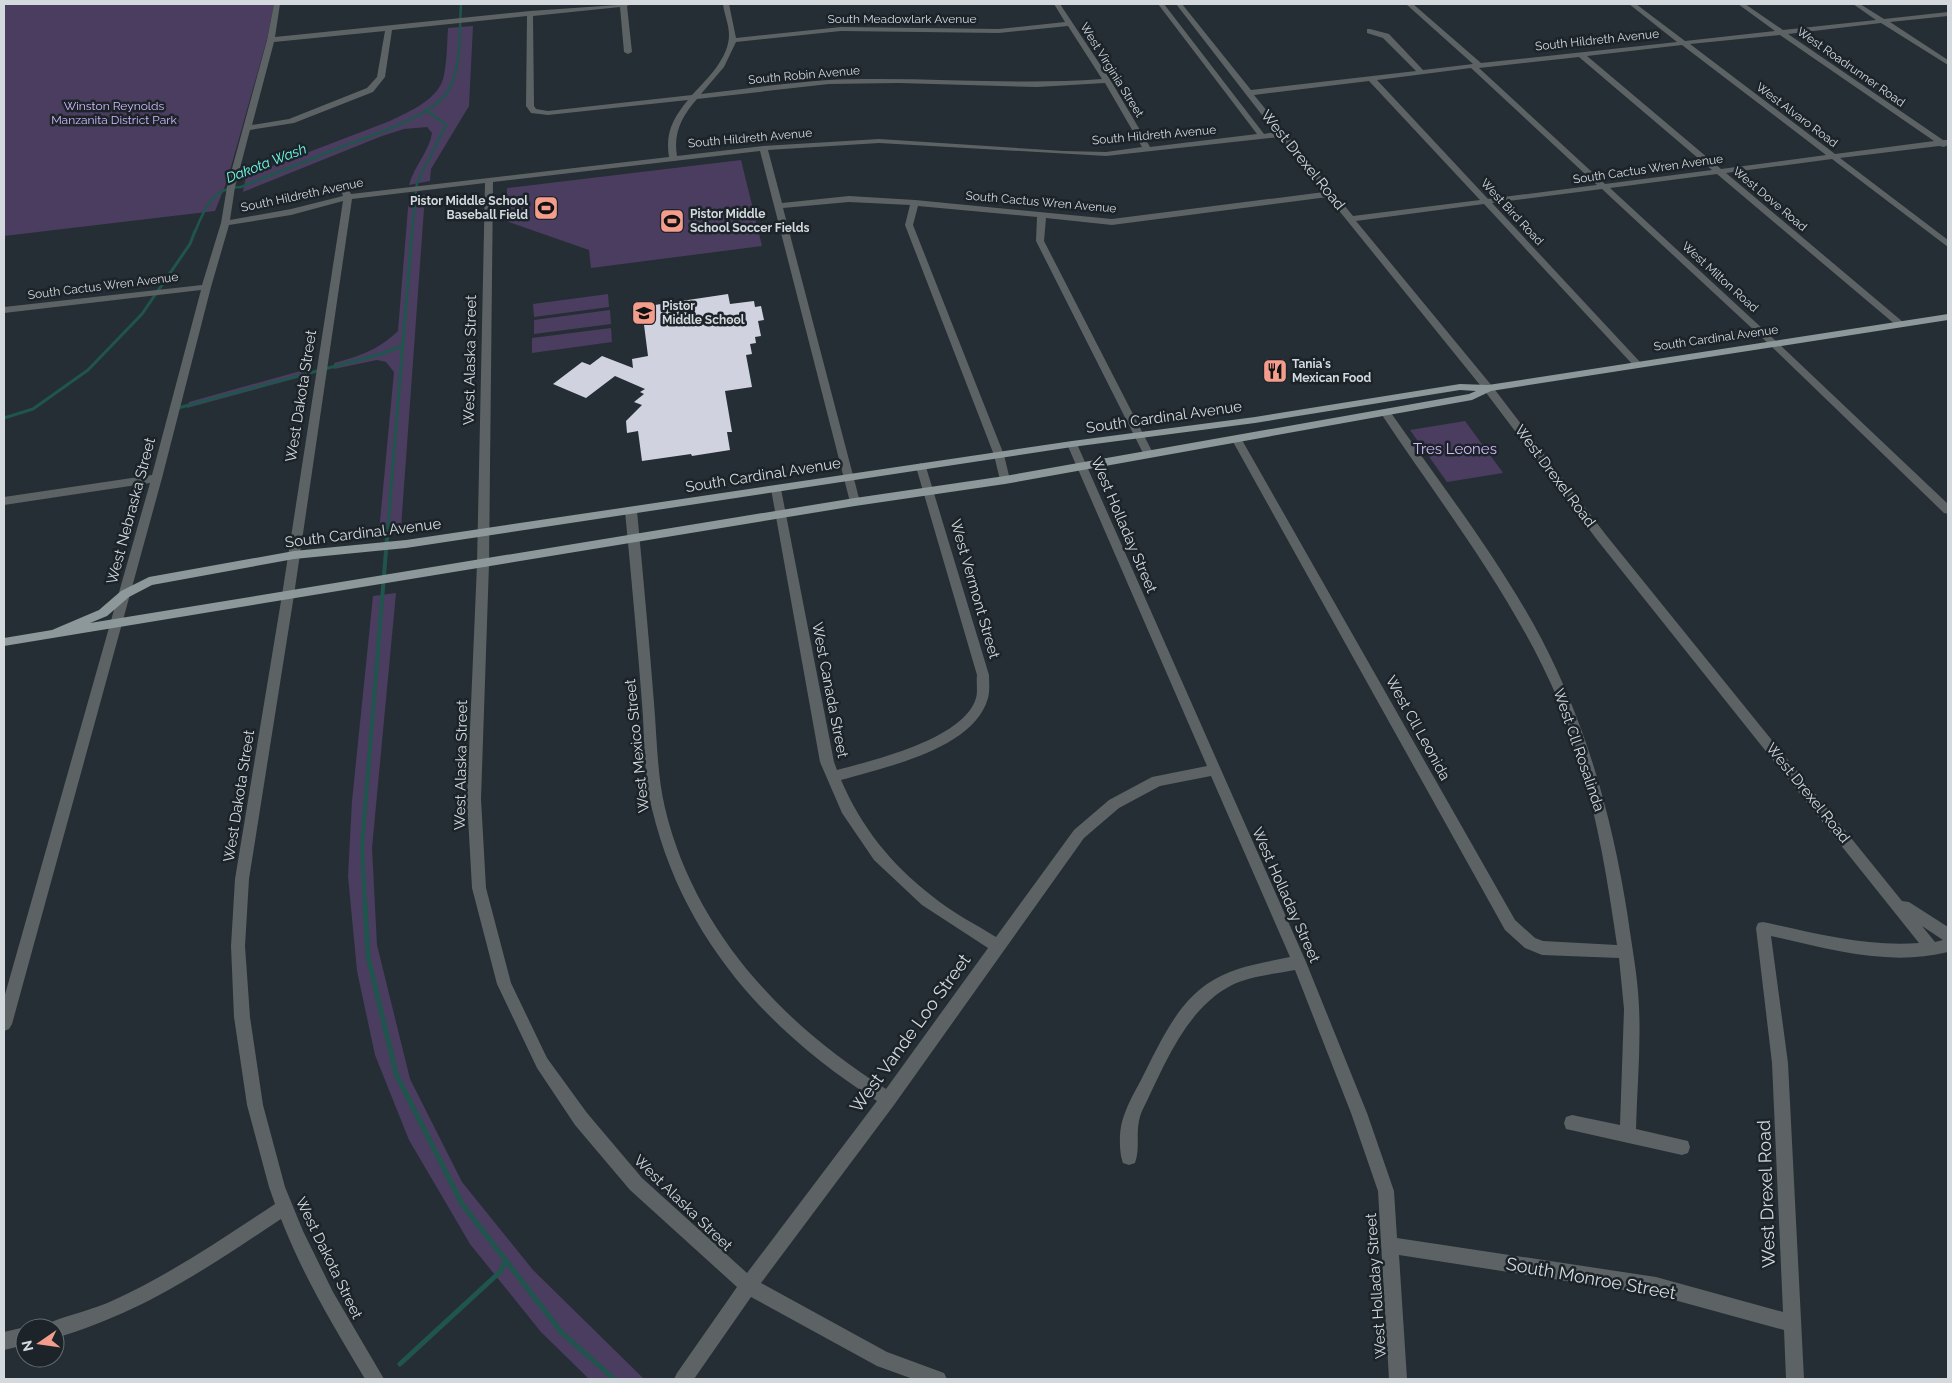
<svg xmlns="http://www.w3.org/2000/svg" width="1952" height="1383" font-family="Raleway,sans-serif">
<rect width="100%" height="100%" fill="#252e34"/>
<!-- green -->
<g fill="#4b3d5f">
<polygon points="4,4 274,4 267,39 227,181 215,211 4,236"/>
<path d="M473,26L469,106L431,169L430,181L409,185C414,166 429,152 432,133L427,127L404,129L382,136L243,192L246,176L390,121C410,111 440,99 444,75C447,60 447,44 448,28Z"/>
<polygon points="741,160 762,246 591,268 589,250 506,221 507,188"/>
<path d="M425,195L401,528L379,532L394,372L386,362L377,360L334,369V363C360,356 378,350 398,331L409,196Z"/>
<polygon points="608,294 609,307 534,317 533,304"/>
<polygon points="610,310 611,324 534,334 534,320"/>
<polygon points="611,328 612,342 532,353 532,338"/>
<polygon points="304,370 304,376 187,408 189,402"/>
<polygon points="1465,421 1501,470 1503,473 1447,482 1410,430"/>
<polygon points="396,593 372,848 377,945 410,1079 462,1182 533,1270 644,1379 589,1379 541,1332 470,1244 409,1140 375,1055 357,971 348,876 352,801 373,596"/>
</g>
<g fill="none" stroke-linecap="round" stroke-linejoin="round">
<!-- stream-far3 -->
<g stroke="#1f554d" stroke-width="2.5">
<path d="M195,232C204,209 213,187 241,187C275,173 310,160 344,146C372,135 428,118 446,94C463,69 459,32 461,4"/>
<polyline points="412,232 417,183 446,125 426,110"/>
</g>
<!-- stream-far2 -->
<g stroke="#1f554d" stroke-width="3">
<polyline points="178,408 381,354 402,346"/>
<polyline points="4,418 33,409 88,370 142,314 190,244 195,231"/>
<polyline points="388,527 412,231"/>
</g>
<!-- stream-far1 -->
<polyline stroke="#1f554d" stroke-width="4" points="365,904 362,846 388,526"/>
<!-- stream -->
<g stroke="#1f554d" stroke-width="5">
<polyline points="365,903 368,956 396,1074 462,1204 562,1333 614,1379"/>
<polyline points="400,1364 501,1271 505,1260"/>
</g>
</g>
<!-- building -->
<polygon fill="#d0d3df" points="728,294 730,304 754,301 755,307 761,306 764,320 758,321 761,336 755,337 756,343 750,344 752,354 746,355 752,387 725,391 732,432 727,432 730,450 692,456 691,454 642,461 638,431 627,433 626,421 642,405 634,402 644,394 640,392 645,389 615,376 586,398 553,384 582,362 590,365 602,356 633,368 632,359 648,356 643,317 649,315 648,306"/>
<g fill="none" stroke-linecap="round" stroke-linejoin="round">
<!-- minor -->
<g fill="#5d6364" fill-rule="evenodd">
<path d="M274,4H280L275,37L530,11L632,4L627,6L632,52L628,54L624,52L620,7L533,16L534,106L536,109L548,111L692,95C707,79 729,58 729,35C729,24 724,14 723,4H729L736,38L841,27L999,29L1065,22L1054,4H1060L1111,81L1150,147L1257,134L1158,4H1164L1264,134L1275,132L1176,4H1182L1251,90L1416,71L1383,38L1367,33V29H1370L1389,34L1423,70L1473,64L1406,4H1413L1481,63L1677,42L1629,4H1636L1685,41L1775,31L1738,4H1745L1783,30L1876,20L1853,4H1860L1884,19L1948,12V16L1890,22L1948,60V65L1881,23L1788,34L1943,140H1948V145L1944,147L1939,146L1840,158L1948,240V247L1832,159L1726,173L1903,322V326H1897L1717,174L1610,188L1777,342L1948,504V514L1944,513L1771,346L1602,189L1492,203L1640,362L1642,364L1637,367L1634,366L1484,204L1356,221L1492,386L1606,535L1902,901L1909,902L1948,927V952C1889,967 1829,949 1771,936L1788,1063L1804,1379H1786L1784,1330L1656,1295L1399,1255L1407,1379H1389L1378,1191L1351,1113L1295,970C1274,974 1250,976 1232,985C1185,1009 1164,1067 1142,1111C1134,1130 1141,1147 1135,1163L1129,1165L1123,1163C1119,1153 1119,1132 1122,1122C1126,1107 1134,1093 1141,1080C1158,1047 1175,1006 1207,984C1231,967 1262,963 1290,957L1211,776L1160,786L1119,808L1084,838L894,1105L761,1283L887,1352L944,1373L947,1379H913L877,1366L751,1297L694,1379H674L677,1373L737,1287L630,1190L575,1125L537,1068L497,984L472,888L467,799L477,564L485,183L352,199L294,595L249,879L245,946L250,1017L263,1105L285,1187L303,1231L333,1292L384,1379H365C334,1327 303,1276 281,1219C207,1268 142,1313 55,1338V1328H47L49,1323C70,1314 93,1310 114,1300C171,1274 223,1238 275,1204L269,1187L247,1105L234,1017L231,946L235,879L282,595L343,201L291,215L229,225L211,287L162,478L12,1024L9,1029L4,1031V998L150,483L4,505V497L152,475L201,290L4,313V307L202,285L221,223L227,187L267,40ZM527,16L526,106L531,113L548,115L688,100C673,118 665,133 669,157L351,194L347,186L344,185L340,188L343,196L291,209L230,220L235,187L250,130L294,123L373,92L385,77L392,30ZM1068,26L1102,79C1022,85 943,78 863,79C809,79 755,88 701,94L724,67L736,42L841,31L999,33ZM385,31L377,77L367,88L289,119L252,125L274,42ZM1780,35L1934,141L1835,154L1690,44ZM1682,45L1826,155L1721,169L1587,56ZM1579,57L1712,170L1605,184L1479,68ZM1471,68L1597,185L1488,199L1377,80ZM1369,81L1480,200L1353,216L1254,95ZM899,83L1037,87L1105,83L1142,147L1106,152L1064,151L879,139L763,146L677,156C673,133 682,116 697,99L829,84ZM1279,137L1324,192L1112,219L915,200L849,196L782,203L768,150L879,143L1106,156ZM760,151L850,502L855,506L860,502L783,208L849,202L910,205L905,225L994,455L1000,480L1005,484L1010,480L1004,455L913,225L918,206L1037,217L1036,241L1144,455L1149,458L1154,455L1044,241L1046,218L1112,225L1328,197L1484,390L1598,541L1919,943C1866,947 1814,933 1763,922L1758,923L1756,928L1772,1063L1783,1312L1656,1277L1397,1238L1394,1191L1367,1113L1306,962L1077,444L1072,441L1067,444L1207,766L1152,777L1109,800L1074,830L996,937C975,924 951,912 932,896C890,863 862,828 841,780C886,767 974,749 988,698C990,691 989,682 989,675L926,467L921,463L916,467L977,675C976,682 978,691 976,698C964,739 874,760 837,770L834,762L781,489L776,485L771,489L820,762L842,813L874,860L922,905L988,948L886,1089C782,1024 694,930 665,808C657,774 657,738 654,703C649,639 643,575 637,511L631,507L625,511C631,575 637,639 642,703C645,738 643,775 652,809C683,938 767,1031 877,1101L747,1273L642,1178L587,1113L547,1058L511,983L486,888L481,799L489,564L493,182ZM1922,926L1943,940L1935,942Z"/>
<path d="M1385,409L1389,410C1441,485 1498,557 1541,638C1587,726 1613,820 1628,918C1632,948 1638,977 1639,1007C1641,1048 1637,1089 1636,1129L1688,1141L1690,1147L1688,1153L1682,1155L1566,1129L1564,1123L1566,1117L1572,1115L1620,1125L1624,1009L1619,958L1542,955L1525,948L1505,930L1232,440L1237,437L1242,440L1515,920L1535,938L1543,941L1617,945C1605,862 1591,779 1559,702C1514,596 1443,507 1380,412Z"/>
<polygon points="25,1327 27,1328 25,1328 25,1345 4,1350 4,1332"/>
</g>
<!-- major -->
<path fill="#8c989a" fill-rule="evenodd" d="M1948,314V320L1491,391L1472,400L1005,484L855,506L4,646V638L52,630L99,610L121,591L149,577L294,551L406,540L1072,441L1255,417L1460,384L1488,385ZM1460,390L1476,391L1469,394L1005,476L855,498L90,623L107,616L129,597L152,585L294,559L406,548L1072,447L1255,423Z"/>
</g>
<!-- icons -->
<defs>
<symbol id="stadium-square" viewBox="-11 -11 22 22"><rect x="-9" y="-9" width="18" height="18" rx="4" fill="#f49d8c" stroke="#1c242a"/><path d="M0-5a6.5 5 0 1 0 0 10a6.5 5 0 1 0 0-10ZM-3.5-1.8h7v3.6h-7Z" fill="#111"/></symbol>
<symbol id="school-square" viewBox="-11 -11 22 22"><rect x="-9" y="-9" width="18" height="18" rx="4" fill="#f49d8c" stroke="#1c242a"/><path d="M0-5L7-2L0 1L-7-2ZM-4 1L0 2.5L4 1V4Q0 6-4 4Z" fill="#111"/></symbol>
<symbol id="restaurant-square" viewBox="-11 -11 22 22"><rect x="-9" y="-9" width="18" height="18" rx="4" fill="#f49d8c" stroke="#1c242a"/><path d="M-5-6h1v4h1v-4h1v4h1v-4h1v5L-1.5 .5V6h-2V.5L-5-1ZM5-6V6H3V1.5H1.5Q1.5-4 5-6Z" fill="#111"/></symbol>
</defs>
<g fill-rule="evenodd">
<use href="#stadium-square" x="532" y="194" width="28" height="28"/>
<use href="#stadium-square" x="658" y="207" width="28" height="28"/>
<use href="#school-square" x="630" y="299" width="28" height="28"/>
<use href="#restaurant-square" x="1261" y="357" width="28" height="28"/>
</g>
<g text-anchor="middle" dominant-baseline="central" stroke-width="5" stroke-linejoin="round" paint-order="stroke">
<!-- far-street labels -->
<g font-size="12" fill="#d3d9dd" stroke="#1c242a">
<text x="902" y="19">South Meadowlark Avenue</text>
<text transform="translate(1597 40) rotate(-6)">South Hildreth Avenue</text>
<text transform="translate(1851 67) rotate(35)">West Roadrunner Road</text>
<text transform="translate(1112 70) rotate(58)">West Virginia Street</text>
<text transform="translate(804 75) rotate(-5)">South Robin Avenue</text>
<text transform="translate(1797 115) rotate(37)">West Alvaro Road</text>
<text transform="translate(1154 135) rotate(-5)">South Hildreth Avenue</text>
<text transform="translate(750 138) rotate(-5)">South Hildreth Avenue</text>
<text transform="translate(1648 169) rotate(-8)">South Cactus Wren Avenue</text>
<text transform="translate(302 195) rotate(-12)">South Hildreth Avenue</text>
<text transform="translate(1770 199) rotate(40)">West Dove Road</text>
<text transform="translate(1041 202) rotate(5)">South Cactus Wren Avenue</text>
<text transform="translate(1512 212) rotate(47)">West Bird Road</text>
<text transform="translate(1720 277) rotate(42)">West Milton Road</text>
<text transform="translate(103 286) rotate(-7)">South Cactus Wren Avenue</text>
<text transform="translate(1716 338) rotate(-8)">South Cardinal Avenue</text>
</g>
<!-- far-park labels -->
<g font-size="12" fill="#d2b7fd" stroke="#1c242a">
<text x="114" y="106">Winston Reynolds<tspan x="114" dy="14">Manzanita District Park</tspan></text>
</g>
<!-- far-poi labels -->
<g font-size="12" font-weight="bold" fill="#d3d9dd" stroke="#1c242a" text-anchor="start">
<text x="528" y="201" text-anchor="end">Pistor Middle School<tspan x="528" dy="14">Baseball Field</tspan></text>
<text x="690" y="214">Pistor Middle<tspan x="690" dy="14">School Soccer Fields</tspan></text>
<text x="662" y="306">Pistor<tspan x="662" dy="14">Middle School</tspan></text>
<text x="1292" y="364">Tania's<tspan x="1292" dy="14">Mexican Food</tspan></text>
</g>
<!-- far-water labels -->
<g font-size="14" font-style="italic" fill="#70fee9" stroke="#1c242a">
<text transform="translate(266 163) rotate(-21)">Dakota Wash</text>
</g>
<!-- street labels -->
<g font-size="15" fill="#d3d9dd" stroke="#1c242a">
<text transform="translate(1303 160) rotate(51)">West Drexel Road</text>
<text transform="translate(470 360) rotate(-89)">West Alaska Street</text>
<text transform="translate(301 396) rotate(-81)">West Dakota Street</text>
<text transform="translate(1164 417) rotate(-8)">South Cardinal Avenue</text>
<text transform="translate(763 475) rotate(-9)">South Cardinal Avenue</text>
<text transform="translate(1555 476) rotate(53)">West Drexel Road</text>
<text transform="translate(131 511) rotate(-75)">West Nebraska Street</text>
<text transform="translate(1124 525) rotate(67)">West Holladay Street</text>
<text transform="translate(363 533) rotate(-7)">South Cardinal Avenue</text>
<text transform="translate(975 589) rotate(74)">West Vermont Street</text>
<text transform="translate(830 690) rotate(79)">West Canada Street</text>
<text transform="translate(1418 728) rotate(61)">West Cll Leonida</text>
<text transform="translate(637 746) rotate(-96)">West Mexico Street</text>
<text transform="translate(1579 750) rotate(71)">West Cll Rosalinda</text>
<text transform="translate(461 765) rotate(-89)">West Alaska Street</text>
<text transform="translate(1808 793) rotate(51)">West Drexel Road</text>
<text transform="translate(239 796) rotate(-81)">West Dakota Street</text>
<text transform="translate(1286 895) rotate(66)">West Holladay Street</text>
<text transform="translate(683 1203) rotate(44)">West Alaska Street</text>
<text transform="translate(329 1258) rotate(64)">West Dakota Street</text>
<text transform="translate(1376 1286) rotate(-94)">West Holladay Street</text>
</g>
<!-- park labels -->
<g font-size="15" fill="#d2b7fd" stroke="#1c242a">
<text x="1455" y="449">Tres Leones</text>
</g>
<!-- near-street labels -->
<g font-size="18" fill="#d3d9dd" stroke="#1c242a">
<text transform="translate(910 1033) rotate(-54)">West Vande Loo Street</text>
<text transform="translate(1766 1194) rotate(-92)">West Drexel Road</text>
<text transform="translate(1591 1278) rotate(10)">South Monroe Street</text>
</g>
</g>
<!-- border -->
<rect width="1952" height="1383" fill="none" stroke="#d3d9dd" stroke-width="10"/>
<!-- north arrow -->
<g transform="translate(40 1343) rotate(257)"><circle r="24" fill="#1c242a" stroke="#656c72"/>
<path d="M0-4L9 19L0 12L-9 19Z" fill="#f49d8c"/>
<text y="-8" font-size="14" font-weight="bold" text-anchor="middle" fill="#d3d9dd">N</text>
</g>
</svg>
